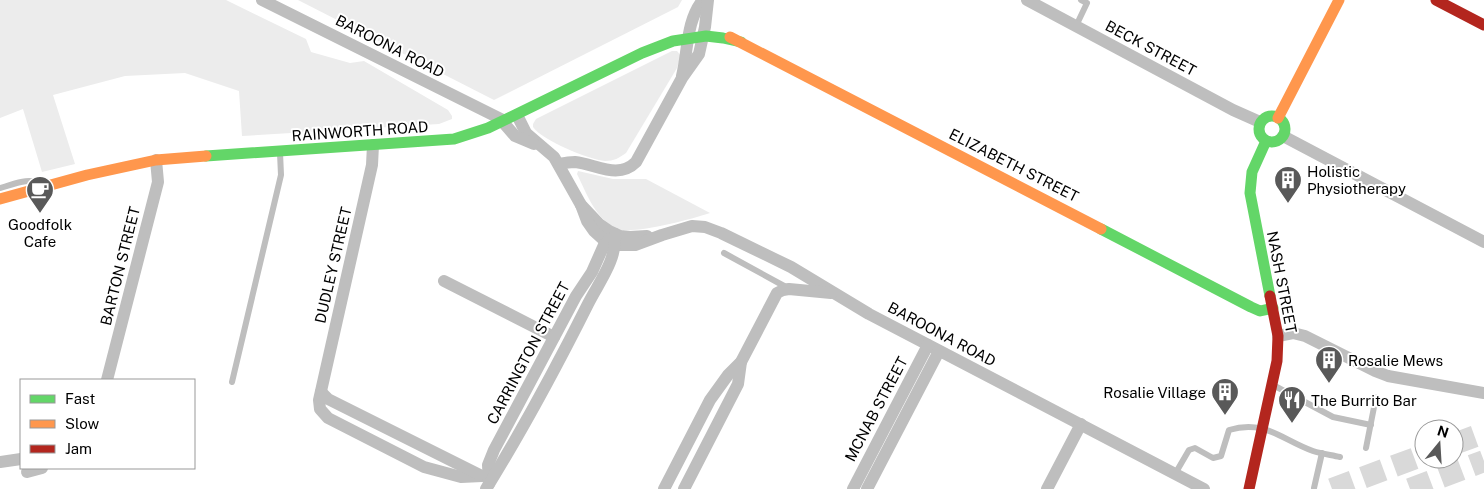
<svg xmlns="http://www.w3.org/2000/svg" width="1484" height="489" font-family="'Public Sans',sans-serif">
<rect width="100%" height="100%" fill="#fff"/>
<!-- green -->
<g fill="#ececec">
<polygon points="0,0 226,0 306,39 311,52 350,63 364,61 448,110 452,116 452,119 439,124 242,136 239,91 185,73 125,76 53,95 75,164 42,172 23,109 0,118"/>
<polygon points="298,0 682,0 678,7 494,100"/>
<path d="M672,51H677L681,56L677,68L626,153C619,158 614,161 605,161C589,160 542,140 533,127V124L536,119Z"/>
<path d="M578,171L613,179H646L710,213C689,220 642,232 622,230C617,229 612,227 608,223C593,212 585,190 577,174Z"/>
</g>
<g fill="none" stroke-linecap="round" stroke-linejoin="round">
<!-- highway-tunnel -->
<g stroke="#d9d9d9" stroke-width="22" stroke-dasharray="22 11" stroke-linecap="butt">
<polyline points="1454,444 1484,433"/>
<polyline points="1332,489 1424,455"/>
<polyline points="1410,489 1484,461"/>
</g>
<!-- lane -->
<g stroke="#bebebe" stroke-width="6">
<polyline points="1076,26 1087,3 1081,0"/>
<path d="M0,188C15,184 28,177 42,184"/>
<polyline points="724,253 786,287"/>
<polyline points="232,382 281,175 280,153"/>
<polyline points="1273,385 1333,417 1371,425"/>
<polyline points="1366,448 1376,397"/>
<path d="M1175,474L1189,450L1195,448L1213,458L1221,456L1229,430C1265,419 1282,440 1313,451C1322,454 1332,455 1340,457"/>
<polyline points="1314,488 1322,453"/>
</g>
<!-- street -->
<g stroke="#bebebe" stroke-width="12">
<polyline points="262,0 503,120"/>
<polyline points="1027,0 1233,110 1260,122"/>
<path d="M682,76C688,52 686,20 703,0"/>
<polyline points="517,115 526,133 554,157 581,205 599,224 609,231 620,236 630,237 647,236"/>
<polyline points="502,121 515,136 534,144"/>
<polyline points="1283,136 1484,242"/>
<polyline points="373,145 372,165 319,400 320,409 328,418 424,467 461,477 482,476"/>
<path d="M559,164C564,163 569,162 575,162C596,164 618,180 636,162L682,78L699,54L705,27L708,0"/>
<polyline points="581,205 587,221 594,231 605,241 617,245 635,245 662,235 692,226 705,227 721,233 791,267 869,314 1204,489"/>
<polyline points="444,281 554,337"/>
<polyline points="1278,336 1293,333 1305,336 1375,371 1388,376 1484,393"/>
<polyline points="107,380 158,182 156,160"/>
<polyline points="321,392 328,399 480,475"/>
<polyline points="0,462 21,459"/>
<polyline points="27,472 42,468"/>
<polyline points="489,484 488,465 494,450 576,296 592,272 604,245 612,236"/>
<path d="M486,489C523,429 556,368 588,304C599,282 617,260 615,234"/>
<polyline points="664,489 710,400 728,375 741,362 777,293 783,290 789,289 831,293"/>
<polyline points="684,489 738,384 741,362"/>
<polyline points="853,489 928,345"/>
<polyline points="867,489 939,351"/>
<polyline points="1047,489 1081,424"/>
</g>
<!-- fast -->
<g stroke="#63d668" stroke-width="11">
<circle cx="1272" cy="129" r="13"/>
<polyline points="1266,141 1252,172 1250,193 1270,296"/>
<polyline points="206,156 454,139 488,128 642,53 673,41 706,36 723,38 741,42"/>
<polyline points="1101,229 1251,307 1260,311 1273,308"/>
</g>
<!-- slow -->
<g stroke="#ff974d" stroke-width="11">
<polyline points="730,37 1101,229"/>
<polyline points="1278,118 1339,0"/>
<polyline points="0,199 87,175 156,160 206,156"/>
</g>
<!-- jam -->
<g stroke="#b3261e" stroke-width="11">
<polyline points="1436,0 1484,25"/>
<polyline points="1249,489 1277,361 1278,336 1270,296"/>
</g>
</g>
<!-- icons -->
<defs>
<symbol id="building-pin" viewBox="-11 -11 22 30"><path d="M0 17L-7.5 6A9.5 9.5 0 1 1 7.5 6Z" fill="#595959" stroke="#fff"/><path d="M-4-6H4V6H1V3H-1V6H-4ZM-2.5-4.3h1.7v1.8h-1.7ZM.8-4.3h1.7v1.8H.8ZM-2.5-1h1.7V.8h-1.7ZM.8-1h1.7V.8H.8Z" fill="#fff"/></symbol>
<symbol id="cafe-pin" viewBox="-11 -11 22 30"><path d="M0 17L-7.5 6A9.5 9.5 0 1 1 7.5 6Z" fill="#595959" stroke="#fff"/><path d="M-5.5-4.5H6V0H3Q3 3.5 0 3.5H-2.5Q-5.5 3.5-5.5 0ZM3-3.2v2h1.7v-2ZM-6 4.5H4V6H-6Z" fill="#fff"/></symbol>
<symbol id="restaurant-pin" viewBox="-11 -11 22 30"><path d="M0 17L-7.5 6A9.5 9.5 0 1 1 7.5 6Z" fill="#595959" stroke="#fff"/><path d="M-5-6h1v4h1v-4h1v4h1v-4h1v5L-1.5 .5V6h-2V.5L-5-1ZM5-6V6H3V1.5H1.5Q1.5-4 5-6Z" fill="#fff"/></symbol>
</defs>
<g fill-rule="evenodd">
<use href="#building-pin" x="1272" y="164" width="32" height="43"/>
<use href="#cafe-pin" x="24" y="174" width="32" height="43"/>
<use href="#building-pin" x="1313" y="344" width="32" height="43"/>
<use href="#building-pin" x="1209" y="376" width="32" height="43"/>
<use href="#restaurant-pin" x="1276" y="384" width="32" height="43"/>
</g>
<g text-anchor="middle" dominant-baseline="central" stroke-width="4" stroke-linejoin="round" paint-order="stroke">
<!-- street labels -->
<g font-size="15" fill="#000" stroke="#fff">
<text transform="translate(390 46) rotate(27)">BAROONA ROAD</text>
<text transform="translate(1151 48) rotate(28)">BECK STREET</text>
<text transform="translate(360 131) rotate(-4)">RAINWORTH ROAD</text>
<text transform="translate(1014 165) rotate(27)">ELIZABETH STREET</text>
<text transform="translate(333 265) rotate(-77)">DUDLEY STREET</text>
<text transform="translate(120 266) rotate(-76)">BARTON STREET</text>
<text transform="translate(1282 282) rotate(79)">NASH STREET</text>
<text transform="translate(942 334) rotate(28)">BAROONA ROAD</text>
<text transform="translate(528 353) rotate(-62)">CARRINGTON STREET</text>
<text transform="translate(876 409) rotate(-62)">MCNAB STREET</text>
</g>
<!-- poi labels -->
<g font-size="15" fill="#000" stroke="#fff" text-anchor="start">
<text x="1307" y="171">Holistic<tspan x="1307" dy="17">Physiotherapy</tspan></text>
<text x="40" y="224" text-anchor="middle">Goodfolk<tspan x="40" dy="17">Cafe</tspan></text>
<text x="1348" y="360">Rosalie Mews</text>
<text x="1206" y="392" text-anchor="end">Rosalie Village</text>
<text x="1311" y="400">The Burrito Bar</text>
</g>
</g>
<!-- legend -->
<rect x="20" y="379" width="175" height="90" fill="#ffffff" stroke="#999999"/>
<rect x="30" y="395" width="25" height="8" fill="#63d668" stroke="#999999"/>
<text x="65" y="404" font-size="15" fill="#000000">Fast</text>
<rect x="30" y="420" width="25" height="8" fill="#ff974d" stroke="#999999"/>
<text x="65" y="429" font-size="15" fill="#000000">Slow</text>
<rect x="30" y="445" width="25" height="8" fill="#b3261e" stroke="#999999"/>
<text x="65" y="454" font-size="15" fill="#000000">Jam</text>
<!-- north arrow -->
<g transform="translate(1439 444) rotate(18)"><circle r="24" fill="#ffffff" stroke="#999999"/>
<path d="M0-4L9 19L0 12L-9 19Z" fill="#595959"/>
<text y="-8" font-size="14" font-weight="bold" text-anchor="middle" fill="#000000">N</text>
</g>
</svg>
